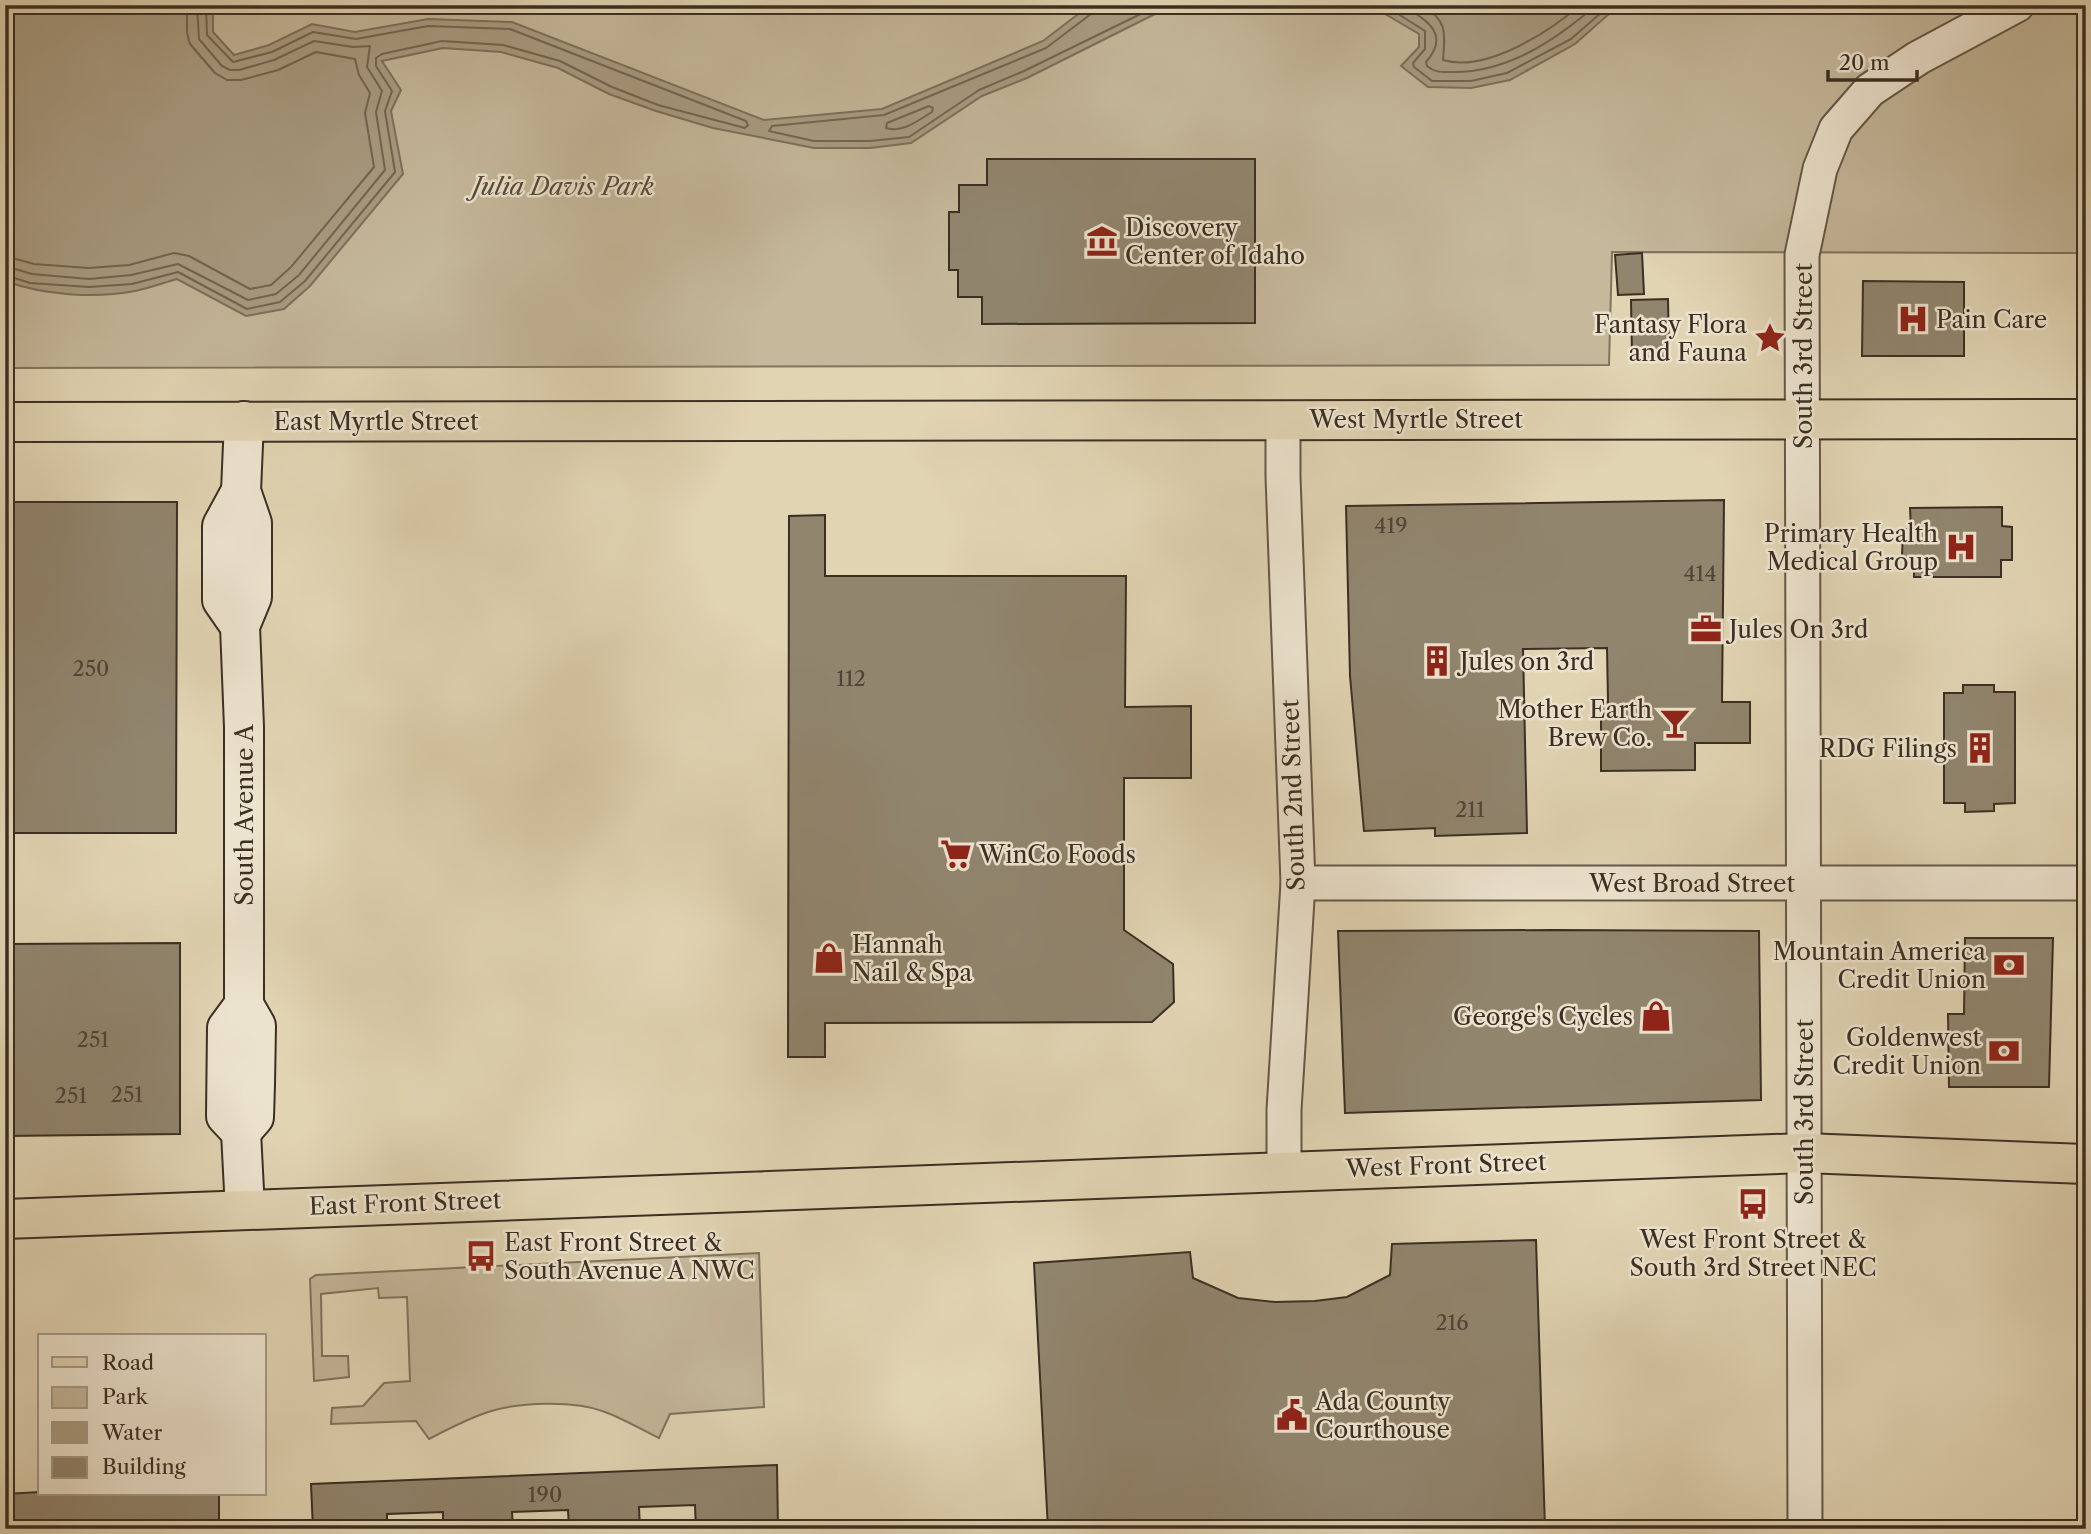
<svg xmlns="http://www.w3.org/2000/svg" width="2091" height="1534" font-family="'Libre Caslon Text',serif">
<rect width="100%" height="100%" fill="#e1d4b3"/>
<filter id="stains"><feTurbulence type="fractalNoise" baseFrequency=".00286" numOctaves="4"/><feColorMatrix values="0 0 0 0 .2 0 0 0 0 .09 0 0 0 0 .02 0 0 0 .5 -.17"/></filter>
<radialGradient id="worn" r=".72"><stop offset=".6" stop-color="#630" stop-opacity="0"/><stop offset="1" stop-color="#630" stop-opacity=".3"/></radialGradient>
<!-- green -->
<g fill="#c5b89b" stroke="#80745f" stroke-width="2">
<polygon points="5,5 2086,5 2086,253 1612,252 1609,365 5,368"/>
<path d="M759,1253L764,1407L670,1414L659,1438C642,1430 624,1419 605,1412C574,1400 519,1402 488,1412C467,1419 448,1429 429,1439L416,1421L331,1424L332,1408L363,1406L384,1383L410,1381L407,1297L379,1298L378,1288L321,1294L322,1356H348L349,1377L314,1381L310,1279L316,1275Z"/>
</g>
<!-- water -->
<g fill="#a99c82" stroke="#7d705c" stroke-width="2">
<path d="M5,5H213V32L234,55L269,45L312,24L355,32L428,19L512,22L764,120L882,109L1043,41L1090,5H1173L1027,78L982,96L911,143L870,148H814L713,128L656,111L609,94L558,68L501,52L443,48L382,61L401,90L391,111L403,174L310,286L284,309L246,316L177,279C163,283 149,288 135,291C94,299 44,295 5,281Z"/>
<polygon points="1370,5 1619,5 1575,44 1510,80 1471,88 1428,87 1401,66 1419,47 1419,34"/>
</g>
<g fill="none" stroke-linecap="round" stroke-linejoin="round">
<!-- shore -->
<g stroke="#726652" stroke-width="2">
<polyline points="1094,5 1091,14 1046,48 884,115 772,126 769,131 814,141 870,141 909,137 979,90 1024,71 1159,5"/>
<polyline points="1384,5 1425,31 1425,49 1413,63 1414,67 1432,81 1471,81 1507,73 1571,39 1610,5"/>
<path d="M1402,5C1424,19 1452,33 1426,62L1427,66C1435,73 1442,72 1452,72C1507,73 1556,40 1596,5"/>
<path d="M1422,5C1448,21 1445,33 1443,60C1486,73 1549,32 1580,5"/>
<path d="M929,106L933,108L932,112C917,121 903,133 886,128L887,123Z"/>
<polyline points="5,256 34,264 89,268 129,265 174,253 189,256 250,289 271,285 291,267 374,167 365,113 370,93 359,75 355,59 316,52 278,70 241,80 227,80 215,73 190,44 187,33 187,5"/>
<polyline points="5,266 32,274 89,279 131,275 178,264 248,300 276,294 299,275 385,170 376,112 382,91 367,67 370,46 353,47 314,41 274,60 239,70 230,70 222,66 199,39 197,5"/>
<polyline points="5,275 30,283 89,287 132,284 178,272 247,309 280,302 305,281 395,172 385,111 392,91 376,66 376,58 382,54 442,41 503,45 560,61 612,87 658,105 745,128 748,125 746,121 510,29 428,26 356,39 313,32 272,52 233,62 207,35 206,5"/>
</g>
</g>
<!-- building -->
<g fill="#91856e" stroke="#3b2f23" stroke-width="2">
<polygon points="987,159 1255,159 1255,323 982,324 982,297 958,297 958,270 949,270 949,212 959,212 959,185 987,185"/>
<polygon points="1642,253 1644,294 1618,295 1615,255"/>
<polygon points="1863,281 1964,282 1964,356 1862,356"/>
<polygon points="1668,299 1669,356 1632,357 1631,300"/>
<polygon points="1724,500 1722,702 1750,702 1750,743 1695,743 1695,770 1601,771 1601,703 1608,702 1607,648 1523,649 1527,833 1435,836 1435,828 1364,831 1350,676 1346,506"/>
<polygon points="5,502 177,502 176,833 5,833"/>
<polygon points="2002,507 2002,526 2012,527 2012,560 2001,560 2001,577 1914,577 1914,557 1902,557 1903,529 1911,529 1910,508"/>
<polygon points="825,515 825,576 1126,576 1125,707 1191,706 1191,778 1124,778 1124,930 1173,964 1174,1002 1152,1022 825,1023 825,1057 788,1057 789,516"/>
<polygon points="1963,685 1994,685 1994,692 2015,692 2015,803 1994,804 1994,811 1965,812 1965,803 1944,803 1944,693 1963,693"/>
<polygon points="1552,930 1759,931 1761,1100 1345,1113 1338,931"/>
<polygon points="1965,938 2053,938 2049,1087 1949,1087 1948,1014 1964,1014"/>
<polygon points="180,943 180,1134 5,1136 5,944"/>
<polygon points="1536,1240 1545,1529 1048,1529 1034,1263 1190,1252 1193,1278 1238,1298 1275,1302 1315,1301 1347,1297 1390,1275 1392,1244"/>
<polygon points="777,1465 778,1529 696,1529 695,1505 639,1507 640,1529 569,1529 568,1510 512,1512 513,1529 443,1529 443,1512 387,1514 387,1529 313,1529 311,1484"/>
<polygon points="40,1492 219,1494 219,1529 5,1529 5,1494"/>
</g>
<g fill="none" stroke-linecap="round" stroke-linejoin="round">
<defs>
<g id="street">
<polyline points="1283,419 1283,477 1298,883 1284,1110 1284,1170"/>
<polyline points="1298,883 2086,883"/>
<polyline points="1805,1529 1802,255 1820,169 1836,129 1870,90 1918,58 2017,5"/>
</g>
<g id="secondary">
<polyline points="240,626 222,600 222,526 241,491"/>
<polyline points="244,1005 227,1028 226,1116 241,1132 245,1210"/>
<polyline points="241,1132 254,1117 255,1084 256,1026 244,1005 244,727 240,626 252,597 252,523 241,491 244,421"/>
</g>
<g id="primary">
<polyline points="5,422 2086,419"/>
<polyline points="5,1219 1804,1153 2086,1164"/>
</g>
</defs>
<!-- street casing -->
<use href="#street" stroke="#645847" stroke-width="37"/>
<!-- secondary casing -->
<use href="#secondary" stroke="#3b2f23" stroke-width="42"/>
<!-- primary casing -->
<use href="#primary" stroke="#3b2f23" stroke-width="42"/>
<!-- street -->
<use href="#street" stroke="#ece3ce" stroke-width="33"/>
<!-- secondary -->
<use href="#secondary" stroke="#ece3ce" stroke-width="38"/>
<!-- primary -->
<use href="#primary" stroke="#e1d4b3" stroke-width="38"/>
</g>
<!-- icons -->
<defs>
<symbol id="museum-bare" viewBox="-9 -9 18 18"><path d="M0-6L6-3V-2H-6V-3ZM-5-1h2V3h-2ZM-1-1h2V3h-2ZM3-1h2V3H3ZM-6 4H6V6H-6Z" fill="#8f2418" stroke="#ece3ce" stroke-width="2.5" paint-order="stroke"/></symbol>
<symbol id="hospital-bare" viewBox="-9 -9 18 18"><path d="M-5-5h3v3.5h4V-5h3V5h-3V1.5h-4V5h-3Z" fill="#8f2418" stroke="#ece3ce" stroke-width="2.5" paint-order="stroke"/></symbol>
<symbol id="sight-bare" viewBox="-9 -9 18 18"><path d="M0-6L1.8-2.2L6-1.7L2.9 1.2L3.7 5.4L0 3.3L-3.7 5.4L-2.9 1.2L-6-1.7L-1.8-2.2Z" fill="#8f2418" stroke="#ece3ce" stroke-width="2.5" paint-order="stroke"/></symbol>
<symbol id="office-bare" viewBox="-9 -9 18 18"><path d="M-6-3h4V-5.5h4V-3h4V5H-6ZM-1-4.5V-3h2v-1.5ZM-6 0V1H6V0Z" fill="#8f2418" stroke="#ece3ce" stroke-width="2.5" paint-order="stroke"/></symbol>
<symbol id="building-bare" viewBox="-9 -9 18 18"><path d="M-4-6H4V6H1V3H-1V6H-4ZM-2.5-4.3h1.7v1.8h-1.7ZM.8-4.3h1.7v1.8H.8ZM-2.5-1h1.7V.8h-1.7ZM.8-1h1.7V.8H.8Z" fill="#8f2418" stroke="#ece3ce" stroke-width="2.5" paint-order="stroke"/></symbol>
<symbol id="bar-bare" viewBox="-9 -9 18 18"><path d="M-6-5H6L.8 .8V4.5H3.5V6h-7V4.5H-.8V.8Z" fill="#8f2418" stroke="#ece3ce" stroke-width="2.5" paint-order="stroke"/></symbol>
<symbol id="supermarket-bare" viewBox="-9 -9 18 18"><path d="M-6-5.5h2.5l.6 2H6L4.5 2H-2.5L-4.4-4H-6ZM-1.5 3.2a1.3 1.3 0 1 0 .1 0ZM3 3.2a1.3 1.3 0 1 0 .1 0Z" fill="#8f2418" stroke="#ece3ce" stroke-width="2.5" paint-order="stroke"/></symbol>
<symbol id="shop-bare" viewBox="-9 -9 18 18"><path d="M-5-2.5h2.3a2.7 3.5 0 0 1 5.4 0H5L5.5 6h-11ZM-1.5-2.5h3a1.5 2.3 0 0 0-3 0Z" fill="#8f2418" stroke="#ece3ce" stroke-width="2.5" paint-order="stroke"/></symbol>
<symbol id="bank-bare" viewBox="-9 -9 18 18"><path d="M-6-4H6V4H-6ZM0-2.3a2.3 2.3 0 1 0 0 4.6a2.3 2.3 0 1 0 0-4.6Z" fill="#8f2418" stroke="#ece3ce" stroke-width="2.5" paint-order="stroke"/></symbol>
<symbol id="bus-bare" viewBox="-9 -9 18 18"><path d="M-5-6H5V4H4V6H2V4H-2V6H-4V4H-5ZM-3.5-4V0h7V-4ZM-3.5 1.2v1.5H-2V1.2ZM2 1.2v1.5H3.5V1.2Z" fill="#8f2418" stroke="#ece3ce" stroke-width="2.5" paint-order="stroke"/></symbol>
<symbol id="civic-bare" viewBox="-9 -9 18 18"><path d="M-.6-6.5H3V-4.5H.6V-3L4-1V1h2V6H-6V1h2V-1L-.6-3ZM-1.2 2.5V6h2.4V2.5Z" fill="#8f2418" stroke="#ece3ce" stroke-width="2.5" paint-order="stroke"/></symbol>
</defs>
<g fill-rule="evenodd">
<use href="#museum-bare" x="1080" y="219" width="44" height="44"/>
<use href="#hospital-bare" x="1891" y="297" width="44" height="44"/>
<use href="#sight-bare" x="1748" y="316" width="44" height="44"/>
<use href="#hospital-bare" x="1939" y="525" width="44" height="44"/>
<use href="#office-bare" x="1684" y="607" width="44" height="44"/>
<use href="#building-bare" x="1415" y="639" width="44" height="44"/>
<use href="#bar-bare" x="1653" y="701" width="44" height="44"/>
<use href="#building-bare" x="1958" y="726" width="44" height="44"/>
<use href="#supermarket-bare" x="934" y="832" width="44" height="44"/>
<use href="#shop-bare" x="807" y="936" width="44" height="44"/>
<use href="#bank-bare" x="1987" y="943" width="44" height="44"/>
<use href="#shop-bare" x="1634" y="994" width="44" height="44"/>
<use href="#bank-bare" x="1982" y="1029" width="44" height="44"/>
<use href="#bus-bare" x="1731" y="1182" width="44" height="44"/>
<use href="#bus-bare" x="459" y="1234" width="44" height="44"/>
<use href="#civic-bare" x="1270" y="1393" width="44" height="44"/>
</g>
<g text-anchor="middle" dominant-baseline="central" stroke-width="5" stroke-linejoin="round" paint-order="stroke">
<!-- number labels -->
<g font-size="21" fill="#504436">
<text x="1391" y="525">419</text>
<text x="1700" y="573">414</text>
<text x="91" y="668">250</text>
<text x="851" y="678">112</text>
<text x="1470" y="809">211</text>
<text x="93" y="1039">251</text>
<text x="127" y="1094">251</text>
<text x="71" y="1095">251</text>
<text x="1452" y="1322">216</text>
<text x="545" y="1494">190</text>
</g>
<!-- park labels -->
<g font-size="24" font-style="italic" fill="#574a3b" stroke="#ece3ce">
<text x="563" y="186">Julia Davis Park</text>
</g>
<!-- poi labels -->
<g font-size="24" fill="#3b2f23" stroke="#ece3ce" text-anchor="start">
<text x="1125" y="227">Discovery<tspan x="1125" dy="28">Center of Idaho</tspan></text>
<text x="1936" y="319">Pain Care</text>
<text x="1747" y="324" text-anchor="end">Fantasy Flora<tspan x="1747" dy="28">and Fauna</tspan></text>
<text x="1938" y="533" text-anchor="end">Primary Health<tspan x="1938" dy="28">Medical Group</tspan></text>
<text x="1729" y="629">Jules On 3rd</text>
<text x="1460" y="661">Jules on 3rd</text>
<text x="1652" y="709" text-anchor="end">Mother Earth<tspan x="1652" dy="28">Brew Co.</tspan></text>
<text x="1957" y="748" text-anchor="end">RDG Filings</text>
<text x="979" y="854">WinCo Foods</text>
<text x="852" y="944">Hannah<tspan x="852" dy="28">Nail &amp; Spa</tspan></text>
<text x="1986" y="951" text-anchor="end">Mountain America<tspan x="1986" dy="28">Credit Union</tspan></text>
<text x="1633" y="1016" text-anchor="end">George's Cycles</text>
<text x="1981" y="1037" text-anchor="end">Goldenwest<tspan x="1981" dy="28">Credit Union</tspan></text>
<text x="1753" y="1239" text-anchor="middle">West Front Street &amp;<tspan x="1753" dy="28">South 3rd Street NEC</tspan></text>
<text x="504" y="1242">East Front Street &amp;<tspan x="504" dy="28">South Avenue A NWC</tspan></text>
<text x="1315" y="1401">Ada County<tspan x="1315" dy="28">Courthouse</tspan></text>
</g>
<!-- street labels -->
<g font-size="24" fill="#3b2f23" stroke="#ece3ce">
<text transform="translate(1803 356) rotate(-90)">South 3rd Street</text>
<text x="1416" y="419">West Myrtle Street</text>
<text x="376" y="421">East Myrtle Street</text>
<text transform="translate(1293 795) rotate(-92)">South 2nd Street</text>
<text transform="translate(244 815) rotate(-90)">South Avenue A</text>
<text x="1692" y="883">West Broad Street</text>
<text transform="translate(1804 1112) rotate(-90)">South 3rd Street</text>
<text transform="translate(1446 1165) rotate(-2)">West Front Street</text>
<text transform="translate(405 1203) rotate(-2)">East Front Street</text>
</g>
</g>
<!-- margin -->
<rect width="2091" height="1534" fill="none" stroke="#e1d4b3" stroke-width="28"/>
<rect x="7" y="7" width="2077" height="1520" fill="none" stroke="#3b2f23" stroke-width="3.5"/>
<rect x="14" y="14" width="2063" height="1506" fill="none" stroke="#3b2f23" stroke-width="2"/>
<!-- legend -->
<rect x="38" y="1334" width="228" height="161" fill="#ece3ce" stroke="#a59b8a" stroke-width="2"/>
<rect x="52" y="1357" width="35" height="10" fill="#e1d4b3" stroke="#a59b8a" stroke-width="2"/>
<text x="102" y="1370" font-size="21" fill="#3b2f23">Road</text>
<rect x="52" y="1387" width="35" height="21" fill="#c5b89b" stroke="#a59b8a" stroke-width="2"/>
<text x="102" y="1404" font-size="21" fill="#3b2f23">Park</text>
<rect x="52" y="1422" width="35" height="21" fill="#a99c82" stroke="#a59b8a" stroke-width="2"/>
<text x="102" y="1440" font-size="21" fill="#3b2f23">Water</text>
<rect x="52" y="1457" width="35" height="21" fill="#91856e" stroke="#a59b8a" stroke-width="2"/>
<text x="102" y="1474" font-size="21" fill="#3b2f23">Building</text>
<!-- scale -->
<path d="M1828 70v10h89v-10" fill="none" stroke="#3b2f23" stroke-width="3.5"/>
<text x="1839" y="70" font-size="21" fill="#3b2f23" stroke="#ece3ce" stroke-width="5" paint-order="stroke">20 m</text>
<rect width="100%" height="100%" filter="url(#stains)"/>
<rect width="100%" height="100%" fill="url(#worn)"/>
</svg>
